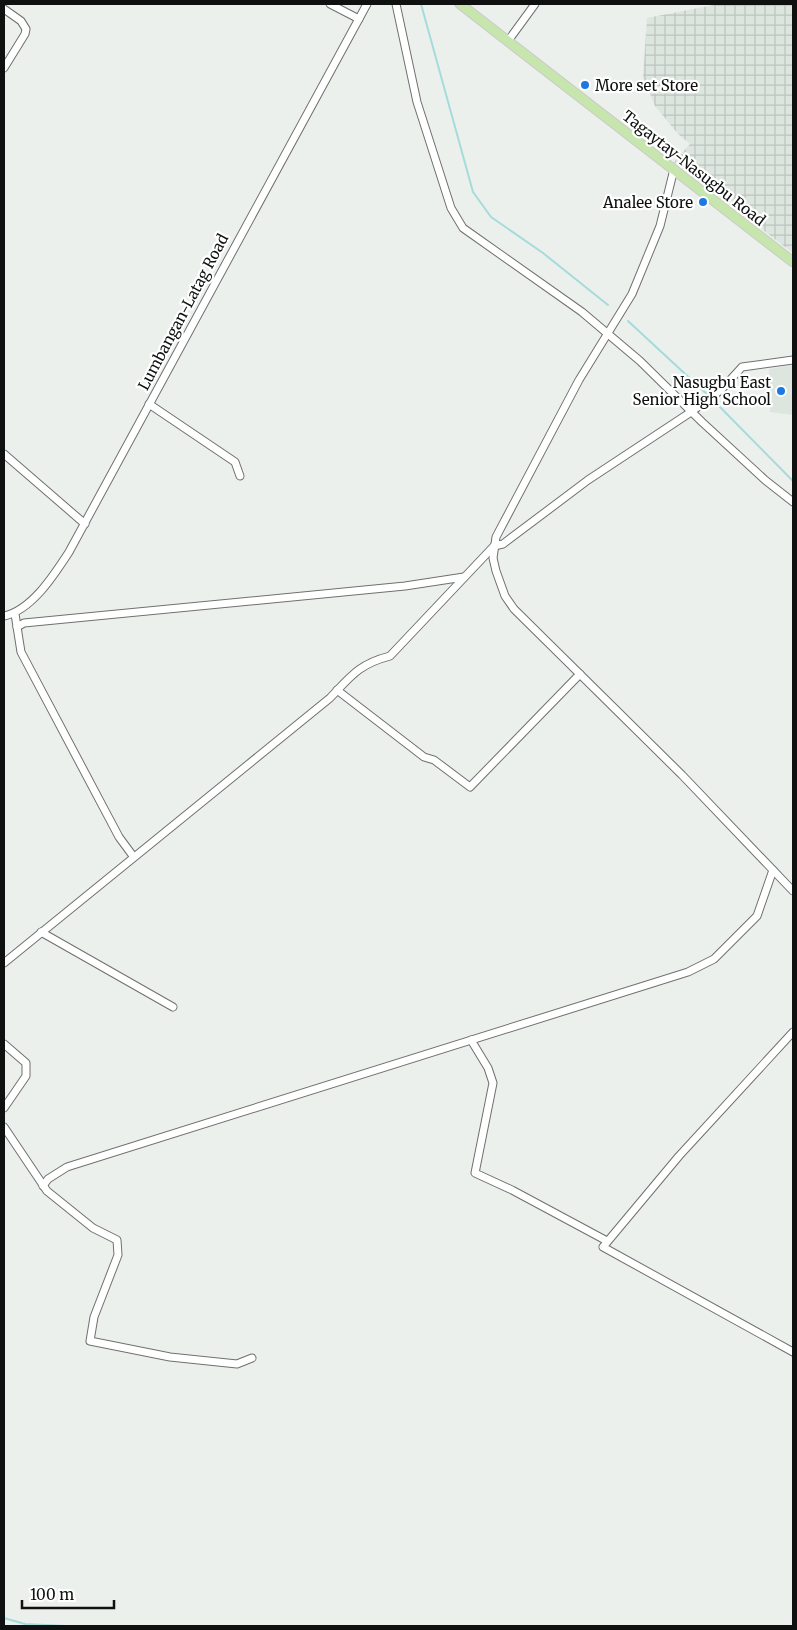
<svg xmlns="http://www.w3.org/2000/svg" width="797" height="1630" font-family="Merriweather,serif">
<defs>
<pattern id="industrial-grid" width="8" height="8" patternUnits="userSpaceOnUse" patternTransform="scale(1.25)"><rect width="8" height="8" fill="#dce6de"/><path d="M0 4h8M4 0v8" fill="none" stroke="#bcc4bd"/></pattern>
</defs>
<rect width="100%" height="100%" fill="#ecf0ed"/>
<!-- built -->
<polygon fill="#dce6de" points="793,365 793,415 770,412 769,369"/>
<!-- industrial -->
<polygon fill="url(#industrial-grid)" points="719,4 793,4 793,253 674,162 690,144 678,134 655,106 643,77 647,18"/>
<g fill="none" stroke-linecap="round" stroke-linejoin="round">
<!-- stream -->
<g stroke="#a5dbda" stroke-width="2">
<polyline points="421,4 473,192 491,217 543,253 608,305"/>
<polyline points="628,321 709,396"/>
<polyline points="712,399 793,481"/>
<polyline points="4,1618 25,1624 67,1626"/>
</g>
<defs>
<g id="minor">
<polyline points="330,4 359,19"/>
<polyline points="396,4 417,102 451,208 463,228 582,312 640,361 702,422 765,480 793,502"/>
<polyline points="4,9 21,21 26,29 25,34 4,68"/>
<polyline points="508,41 535,4"/>
<polyline points="674,169 660,226 632,294 579,380 496,537 493,558 496,571 505,596 514,609 682,775 793,891"/>
<polyline points="149,404 235,462 240,476"/>
<polyline points="4,454 85,524"/>
<polyline points="15,614 21,652 119,837 133,856"/>
<path d="M4,616C32,610 54,575 69,552L367,4"/>
<polyline points="17,627 24,623 405,586 464,577"/>
<polyline points="337,690 424,757 434,760 470,787 580,674"/>
<polyline points="41,932 173,1007"/>
<path d="M4,963L330,698C351,676 359,664 390,656L494,546L503,544L588,480L691,412L721,390L742,367L793,360"/>
<polyline points="793,1032 679,1156 603,1247 793,1352"/>
<polyline points="471,1040 488,1068 493,1083 475,1173 512,1190 607,1241"/>
<polyline points="4,1044 26,1063 26,1076 4,1108"/>
<polyline points="4,1127 47,1191 93,1228 117,1240 118,1255 94,1317 90,1341 170,1357 237,1364 252,1358"/>
<polyline points="43,1186 48,1179 67,1167 688,972 714,959 757,916 773,870"/>
</g>
<polyline id="major" points="460,4 793,262"/>
</defs>
<!-- minor casing -->
<use href="#minor" stroke="#6e716f" stroke-width="9"/>
<!-- major casing -->
<use href="#major" stroke="#cacaca" stroke-width="11"/>
<!-- minor -->
<use href="#minor" stroke="#fff" stroke-width="7"/>
<!-- major -->
<use href="#major" stroke="#c7e6ae" stroke-width="9"/>
</g>
<!-- markers -->
<g fill="#1d78e2" stroke="#fff" stroke-width="2">
<circle cx="585" cy="85" r="5"/>
<circle cx="703" cy="202" r="5"/>
<circle cx="781" cy="391" r="5"/>
</g>
<g text-anchor="middle" dominant-baseline="central" stroke-width="4.5" stroke-linejoin="round" paint-order="stroke">
<!-- poi labels -->
<g font-size="15" fill="#0f1010" stroke="#fff" text-anchor="end">
<text x="595" y="85" text-anchor="start">More set Store</text>
<text x="693" y="202">Analee Store</text>
<text x="771" y="382">Nasugbu East<tspan x="771" dy="17">Senior High School</tspan></text>
</g>
<!-- street labels -->
<g font-size="15" fill="#0f1010" stroke="#fff">
<text transform="translate(694 168) rotate(38)">Tagaytay-Nasugbu Road</text>
<text transform="translate(183 312) rotate(-62)">Lumbangan-Latag Road</text>
</g>
</g>
<!-- border -->
<rect width="797" height="1630" fill="none" stroke="#0f1010" stroke-width="10"/>
<!-- scale -->
<path d="M22 1600v8h92v-8" fill="none" stroke="#0f1010" stroke-width="2.5"/>
<text x="30" y="1600" font-size="15" fill="#0f1010" stroke="#ffffff" stroke-width="4" paint-order="stroke">100 m</text>
</svg>
